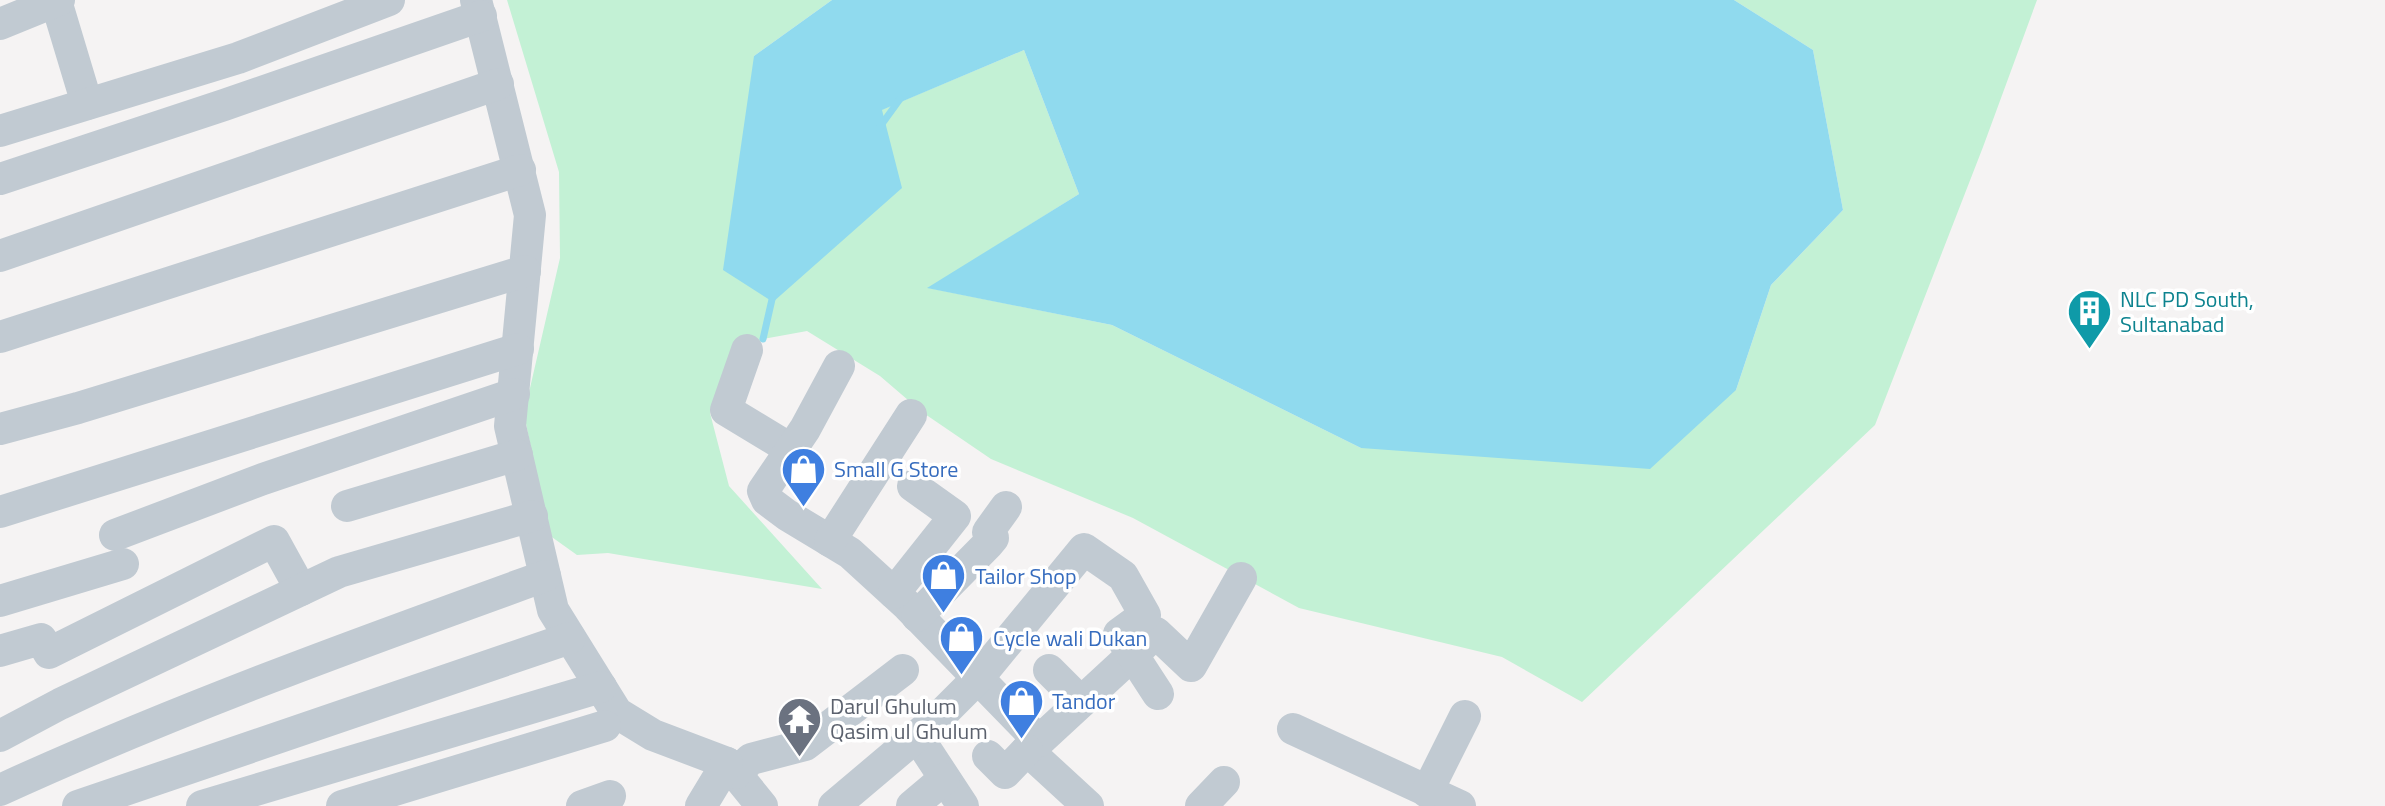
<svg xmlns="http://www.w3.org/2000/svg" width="2385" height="806" font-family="'Titillium Web',sans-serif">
<rect width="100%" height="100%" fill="#f5f3f3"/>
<!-- green -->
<polygon fill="#c3f1d5" points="507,0 832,0 754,56 881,110 1024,50 1079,194 929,288 1112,325 1361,448 1736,390 1771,285 1843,210 1813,50 1734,0 2037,0 1983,147 1875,425 1582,702 1502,657 1299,608 1133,518 991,459 922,412 880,376 807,331 763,339 736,353 710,413 729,486 822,589 608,553 577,555 549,535 524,414 560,258 559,172"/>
<!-- water -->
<polygon fill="#90daee" points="832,0 1734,0 1813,50 1843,210 1771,285 1736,390 1650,469 1361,448 1112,325 927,288 1079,194 1024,50 882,110 902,188 773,302 723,270 754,56"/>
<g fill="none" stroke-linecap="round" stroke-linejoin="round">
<!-- stream -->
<g stroke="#90daee" stroke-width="7">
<polyline points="879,128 900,99"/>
<polyline points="763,339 773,295"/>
</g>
<!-- minor -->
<g stroke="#c1cad2" stroke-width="32">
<polyline points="476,0 530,215 510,426 553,610 617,713 653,735 727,763 762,806"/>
<polyline points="56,1 87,104"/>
<polyline points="0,24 59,0"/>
<polyline points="0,131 238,58 389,0"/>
<polyline points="0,179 224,105 481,16"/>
<polyline points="0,256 498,84"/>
<polyline points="0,337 520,170"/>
<polyline points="747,350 726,410 792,450"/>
<polyline points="839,366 805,429 763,491 767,500 787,515 850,553 908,606 1039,741 1027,750 1088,806"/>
<polyline points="0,429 78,408 525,271"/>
<polyline points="347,506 517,455"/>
<polyline points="0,512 518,349"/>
<polyline points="115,535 263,479 514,394"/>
<polyline points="830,541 911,415"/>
<polyline points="894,593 955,516 913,486"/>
<polyline points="0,601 123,564"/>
<polyline points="917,616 988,544 993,538 988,532 1006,507"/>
<polyline points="0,651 41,639 49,653 274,541 301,590"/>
<polyline points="1049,670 1081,702"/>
<polyline points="1293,729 1460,806"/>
<polyline points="0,736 60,704 339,572 532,516"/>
<polyline points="917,736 963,806"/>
<polyline points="1039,741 1156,633 1191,666 1241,578"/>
<polyline points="988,756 1005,773 1027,750"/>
<polyline points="736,773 751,759 805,745 903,670"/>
<path d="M0,790C177,709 362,642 545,576"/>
<polyline points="1427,792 1465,716"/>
<polyline points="78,806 570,638"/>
<polyline points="202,806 601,687"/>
<polyline points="342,806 605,726"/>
<polyline points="582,806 610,796"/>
<polyline points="701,806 727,763"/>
<polyline points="834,806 937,719 978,678 1084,549 1123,576 1145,615 1119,634 1158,694"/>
<polyline points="912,806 944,779"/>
<polyline points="1201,806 1224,782"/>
</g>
</g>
<!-- icons -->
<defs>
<symbol id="building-pin" viewBox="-11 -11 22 30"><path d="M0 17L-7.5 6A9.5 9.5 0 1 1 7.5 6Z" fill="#0f9aa8" stroke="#fff"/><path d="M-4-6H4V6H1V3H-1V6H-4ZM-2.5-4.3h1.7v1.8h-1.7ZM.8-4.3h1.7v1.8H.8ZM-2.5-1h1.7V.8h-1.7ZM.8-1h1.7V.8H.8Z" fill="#fff"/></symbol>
<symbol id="shop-pin" viewBox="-11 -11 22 30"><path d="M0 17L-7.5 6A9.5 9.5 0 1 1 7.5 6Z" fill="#3f7fe0" stroke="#fff"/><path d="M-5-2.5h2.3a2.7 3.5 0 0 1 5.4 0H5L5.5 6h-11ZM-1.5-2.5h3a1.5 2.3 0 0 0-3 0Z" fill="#fff"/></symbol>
<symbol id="temple-pin" viewBox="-11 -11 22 30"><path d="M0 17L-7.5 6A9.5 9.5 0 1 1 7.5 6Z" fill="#6b7280" stroke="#fff"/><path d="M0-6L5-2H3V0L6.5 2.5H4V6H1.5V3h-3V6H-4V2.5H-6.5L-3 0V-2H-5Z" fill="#fff"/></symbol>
</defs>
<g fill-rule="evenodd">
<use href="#building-pin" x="2064" y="286" width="51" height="69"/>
<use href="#shop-pin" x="778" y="444" width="51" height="69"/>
<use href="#shop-pin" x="918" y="550" width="51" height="69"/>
<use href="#shop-pin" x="936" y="612" width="51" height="69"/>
<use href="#shop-pin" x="996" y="676" width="51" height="69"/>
<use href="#temple-pin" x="774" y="694" width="51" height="69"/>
</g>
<g text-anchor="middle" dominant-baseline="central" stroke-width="7" stroke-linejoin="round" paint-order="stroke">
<!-- culture labels -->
<g font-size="22" fill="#0d838f" stroke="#fff" text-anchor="start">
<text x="2120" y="299">NLC PD South,<tspan x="2120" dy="25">Sultanabad</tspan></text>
</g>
<!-- shop labels -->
<g font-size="22" fill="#366cbe" stroke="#fff" text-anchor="start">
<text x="834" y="469">Small G Store</text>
<text x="975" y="576">Tailor Shop</text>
<text x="993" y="638">Cycle wali Dukan</text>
<text x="1052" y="701">Tandor</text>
</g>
<!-- worship labels -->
<g font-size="22" fill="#5b616d" stroke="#fff" text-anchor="start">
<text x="830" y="706">Darul Ghulum<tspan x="830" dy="25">Qasim ul Ghulum</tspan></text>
</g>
</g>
</svg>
